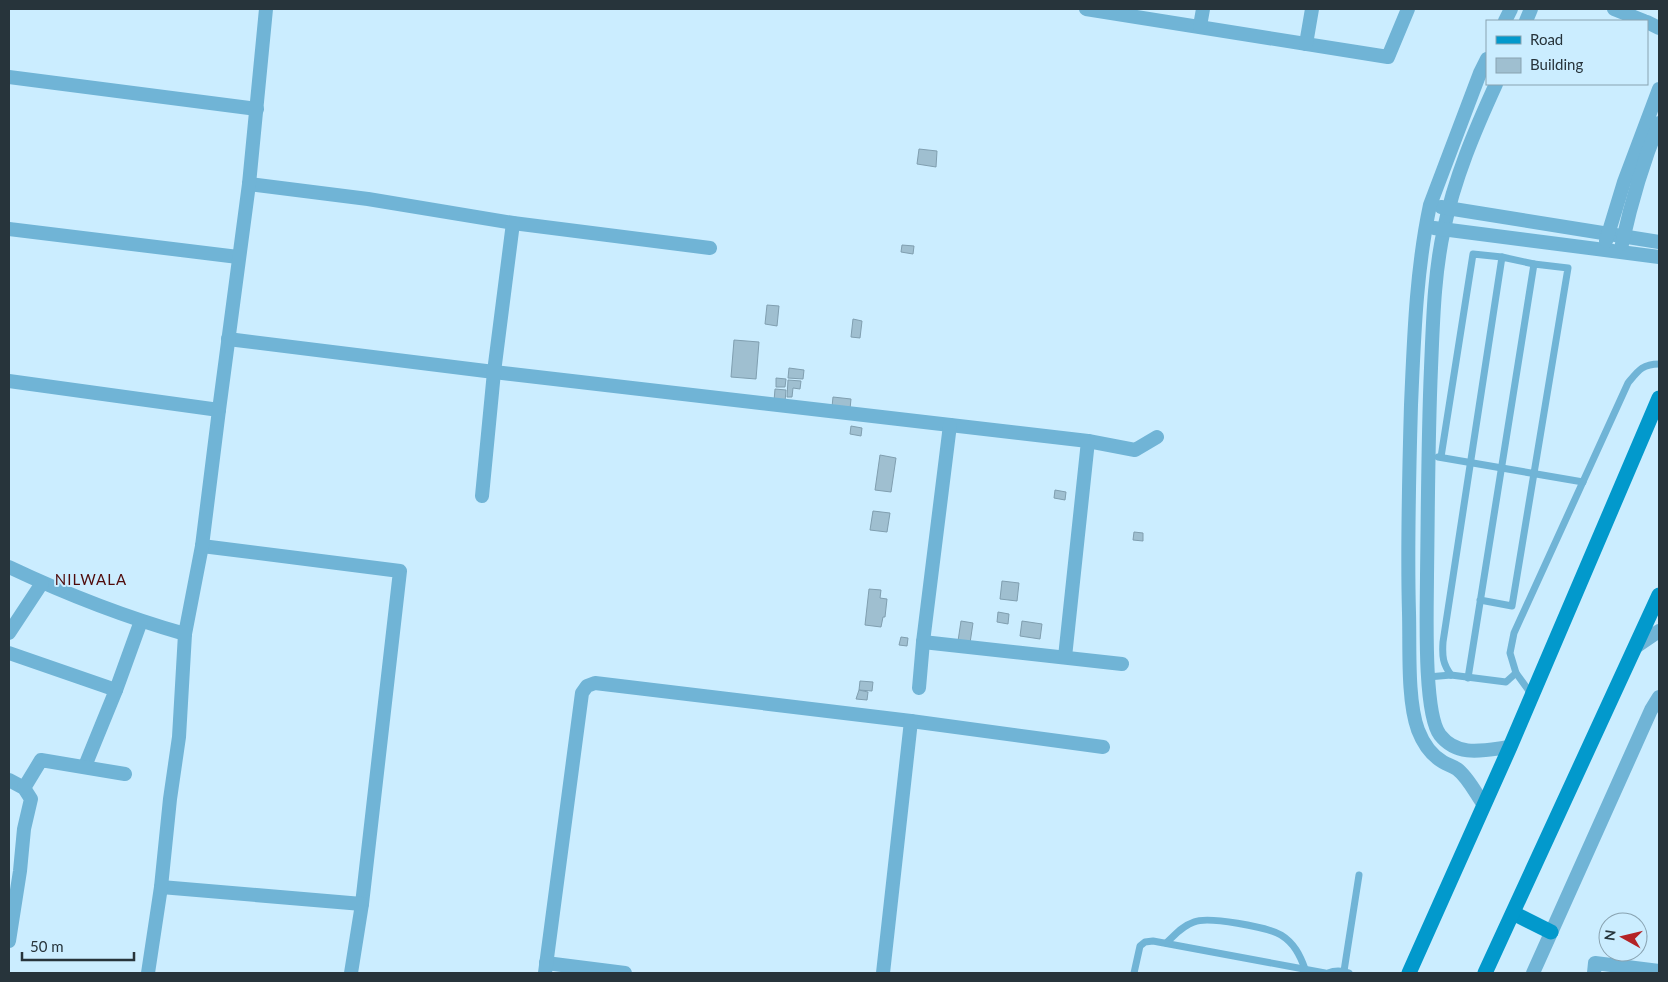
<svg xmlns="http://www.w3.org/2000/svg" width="1668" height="982" font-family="Lato,sans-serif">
<rect width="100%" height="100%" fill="#cbedff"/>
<!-- building -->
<g fill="#9fbfd0" stroke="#809fb0">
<polygon points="919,149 937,151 936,167 917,164"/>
<polygon points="902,245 914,246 913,254 901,252"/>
<polygon points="767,305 779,306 777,326 765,324"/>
<polygon points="853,319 862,321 860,338 851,337"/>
<polygon points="734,340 759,342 756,379 731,377"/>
<polygon points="789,368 804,370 803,379 788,378"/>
<polygon points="776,378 786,379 785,387 776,387"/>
<polygon points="788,380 801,381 800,389 793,388 792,397 787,397"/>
<polygon points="775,389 786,390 785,402 774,401"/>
<polygon points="833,397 851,399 850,409 832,407"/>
<polygon points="851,426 862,428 861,436 850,434"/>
<polygon points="880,455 896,458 891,492 875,490"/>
<polygon points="1055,490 1066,492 1065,500 1054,498"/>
<polygon points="873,511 890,513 887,532 870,530"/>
<polygon points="1134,532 1143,533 1143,541 1133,540"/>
<polygon points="1002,581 1019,583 1017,601 1000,599"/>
<polygon points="869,589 881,590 880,598 887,599 885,617 883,617 881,627 865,625"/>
<polygon points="998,612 1009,614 1008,624 997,622"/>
<polygon points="961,621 973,623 970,643 958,641"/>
<polygon points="1022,621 1042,624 1040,639 1020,636"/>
<polygon points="901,637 908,638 907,646 899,645"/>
<polygon points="860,681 873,682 872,691 859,690"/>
<polygon points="859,690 868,692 867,700 856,699"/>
</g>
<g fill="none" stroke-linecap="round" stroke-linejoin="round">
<!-- service -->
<g stroke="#70b4d6" stroke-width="7">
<polyline points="1438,457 1583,482"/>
<polyline points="1441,457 1473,254 1502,257"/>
<path d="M1451,675C1443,664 1442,657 1443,642L1502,257L1534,264"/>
<polyline points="1428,677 1451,675 1506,682 1516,673"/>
<polyline points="1468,678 1534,264 1568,268 1512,606 1480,600"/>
<path d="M1532,695L1516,673L1510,653L1514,633L1628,383C1638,371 1642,364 1659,364"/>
<path d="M1166,943C1175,935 1182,926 1194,922C1208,916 1267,927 1281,935C1294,943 1300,955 1305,969"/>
<polyline points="1344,971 1359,875"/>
<polyline points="1134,973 1140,946 1145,942 1153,941 1325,973"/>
<path d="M1328,973C1335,970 1341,970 1349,973"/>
</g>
<!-- minor -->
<g stroke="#70b4d6" stroke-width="14">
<polyline points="1086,9 1388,57 1408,9"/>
<polyline points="1614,9 1644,21"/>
<polyline points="1505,21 1511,9"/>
<polyline points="1526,21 1531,9"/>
<polyline points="1647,22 1659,28"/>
<polyline points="1200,26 1203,9"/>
<polyline points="1306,44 1312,9"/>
<polyline points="9,77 257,109"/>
<path d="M1496,84C1475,130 1454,179 1444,229C1434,274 1433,322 1431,368C1428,437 1428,506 1427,575C1427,607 1423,713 1440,735C1458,758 1485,750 1510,747"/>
<polyline points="249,184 368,199 513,223 710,248"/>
<polyline points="1441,207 1659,242"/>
<polyline points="1434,228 1659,257"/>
<polyline points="9,229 238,257"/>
<polyline points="1606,241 1624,182 1659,89"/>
<path d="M1622,244C1631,203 1643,162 1659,123"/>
<polyline points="228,339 494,372 1088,441 1135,450 1157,437"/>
<polyline points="9,381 219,410"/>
<polyline points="482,496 494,372 513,223"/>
<polyline points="202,546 400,571 362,904 351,973"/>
<path d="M9,567C66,594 125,617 185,634"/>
<polyline points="9,633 42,583"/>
<polyline points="923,642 1122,664"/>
<polyline points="1637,646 1659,631"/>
<polyline points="9,653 116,690"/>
<polyline points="1065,657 1088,441"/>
<polyline points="919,688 923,642 950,425"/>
<polyline points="85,766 116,690 141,621"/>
<polyline points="9,780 24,788 31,799 24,829 20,871 9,941"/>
<polyline points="24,788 41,760 125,774"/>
<path d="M1484,805C1476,794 1468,777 1457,769C1453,766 1448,765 1443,762C1431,755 1423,743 1418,730C1407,700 1410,647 1409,613C1407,544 1409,474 1411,405C1414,338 1416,271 1430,205L1480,73L1487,59"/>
<polyline points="161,887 362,904"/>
<polyline points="546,963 625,973"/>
<polyline points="148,973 161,887 170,799 179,737 185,634 202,546 219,410 249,184 266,9"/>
<polyline points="545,973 582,693 587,686 595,683 911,721 1103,747"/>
<polyline points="883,973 911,721"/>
<polyline points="1533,973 1651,710 1659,697"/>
<polyline points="1594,973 1595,963 1659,971"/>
</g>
<!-- secondary -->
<g stroke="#0299cc" stroke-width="15">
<polyline points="1513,913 1551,932"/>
<polyline points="1409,973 1510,747 1659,398"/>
<polyline points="1485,973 1659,595"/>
</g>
</g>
<g text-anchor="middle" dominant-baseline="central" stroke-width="4" stroke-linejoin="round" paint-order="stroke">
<!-- quarter labels -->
<g font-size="15" letter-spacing="1" fill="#500b0b" stroke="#cbedff">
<text x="91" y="579">NILWALA</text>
</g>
</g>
<!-- border -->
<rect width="1668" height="982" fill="none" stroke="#27343b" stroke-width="20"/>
<!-- legend -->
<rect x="1486" y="20" width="162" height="65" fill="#cbedff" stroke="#89a3b1"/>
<rect x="1496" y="36" width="25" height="8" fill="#0299cc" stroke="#89a3b1"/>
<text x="1530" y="45" font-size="15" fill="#27343b">Road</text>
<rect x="1496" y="58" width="25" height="15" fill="#9fbfd0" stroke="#89a3b1"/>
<text x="1530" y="70" font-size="15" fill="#27343b">Building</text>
<!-- north arrow -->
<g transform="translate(1623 937) rotate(278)"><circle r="24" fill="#cbedff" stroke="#89a3b1"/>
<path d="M0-4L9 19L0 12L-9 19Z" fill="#b42326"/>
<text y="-8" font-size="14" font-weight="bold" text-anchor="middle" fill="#27343b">N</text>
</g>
<!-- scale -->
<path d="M22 952v8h112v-8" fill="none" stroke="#27343b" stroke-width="2.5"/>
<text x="30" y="952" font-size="15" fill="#27343b" stroke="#cbedff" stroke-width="4" paint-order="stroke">50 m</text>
</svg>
